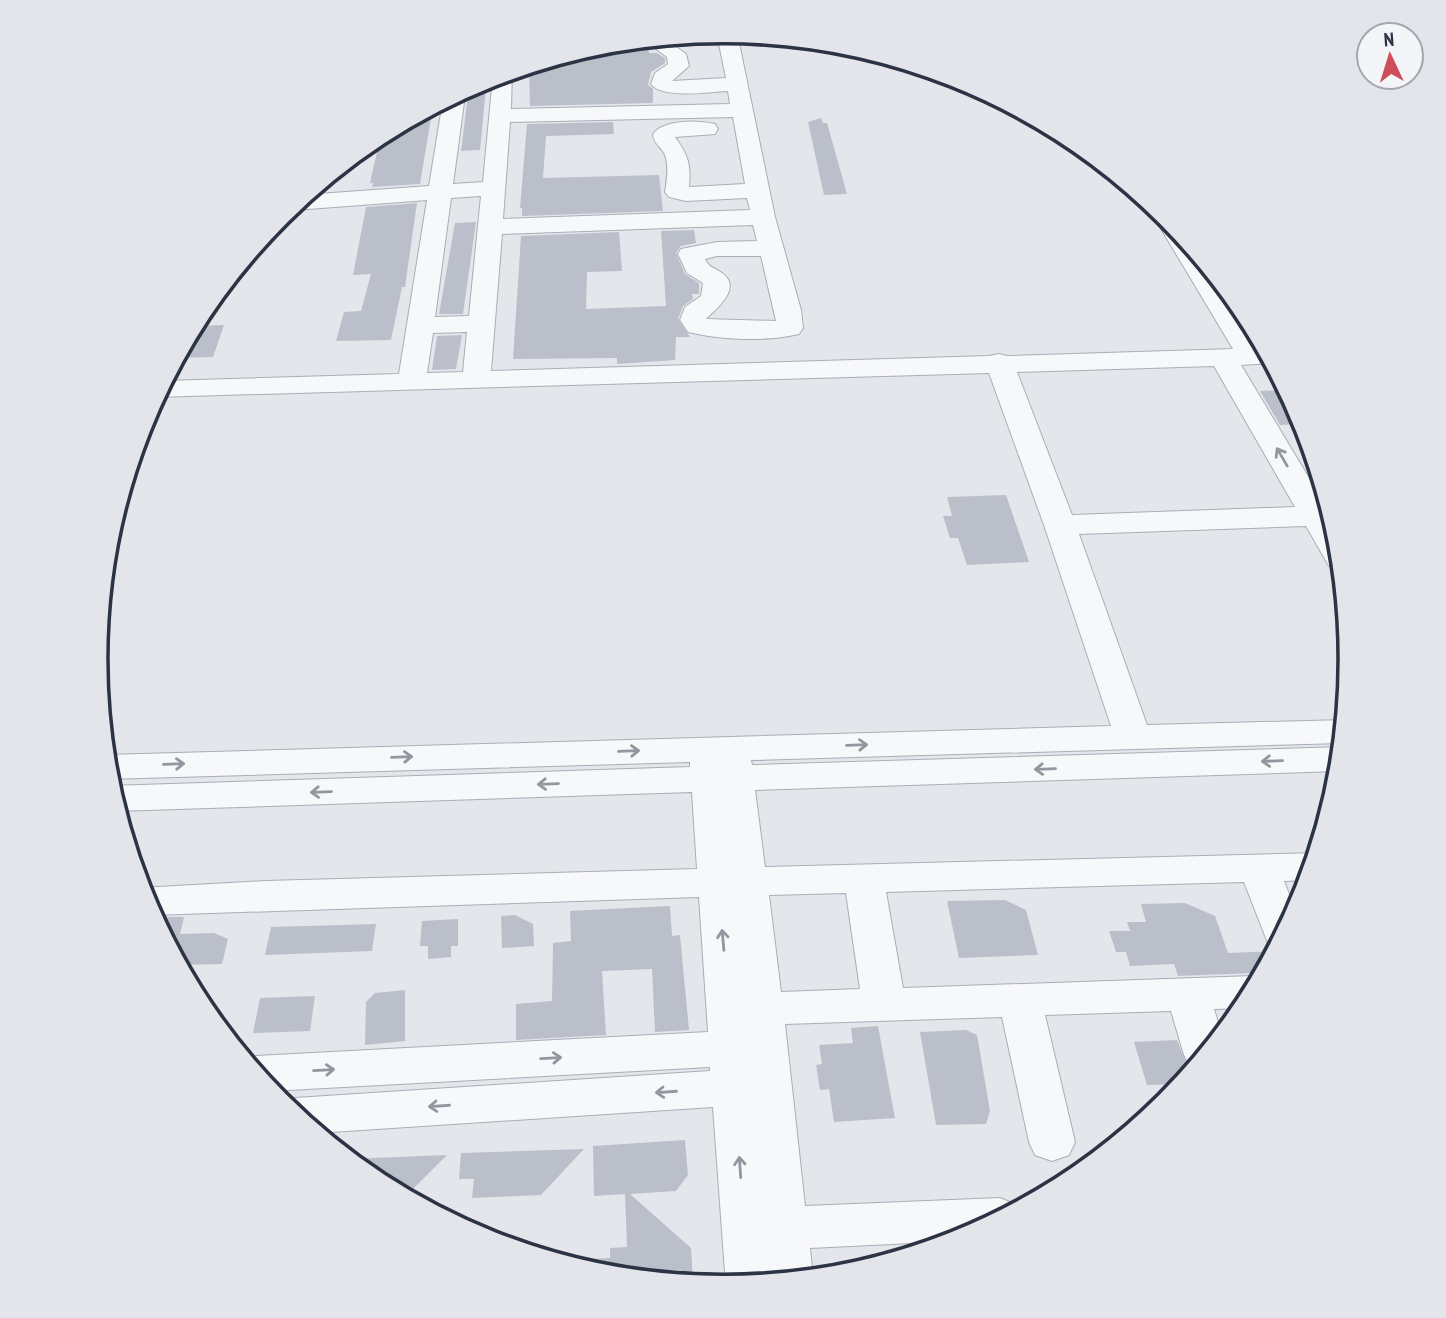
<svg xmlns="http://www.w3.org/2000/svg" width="1446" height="1318" font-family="'PT Sans Narrow',sans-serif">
<rect width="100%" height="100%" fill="#e4e6eb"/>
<!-- building -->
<g fill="#bbbfc9">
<polygon points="648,46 649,53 657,53 665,58 665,63 651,72 648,85 653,89 653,103 530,106 529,65 589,47"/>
<polygon points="487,78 480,150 461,151 469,87"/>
<polygon points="433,106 420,184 372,187 373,183 370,183 381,134"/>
<polygon points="821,118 823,123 827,123 847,194 824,195 808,122"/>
<polygon points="613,122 614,134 546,136 543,178 659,175 663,211 522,216 522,208 520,208 527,124"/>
<polygon points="417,203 405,287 402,287 391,340 336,341 344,312 361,311 371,274 353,275 366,207"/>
<polygon points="476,222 463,314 439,314 455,223"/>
<polygon points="694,230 696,243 681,246 676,253 685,274 699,283 699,294 692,294 693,299 683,306 678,319 690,337 676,337 675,360 617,364 617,358 513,359 521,236 619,232 622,271 587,272 586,309 666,306 661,231"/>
<polygon points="224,325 213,357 176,358 193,326"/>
<polygon points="462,335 456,369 432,370 437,336"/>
<polygon points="1287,390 1303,419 1304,424 1280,425 1260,391"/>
<polygon points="1006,495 1029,562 967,565 958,538 950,538 943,516 952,516 947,497"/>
<polygon points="1005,900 1026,910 1038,955 959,958 947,901"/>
<polygon points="1185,903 1215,916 1228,953 1275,951 1262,976 1253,973 1178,976 1174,964 1130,966 1126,952 1116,952 1109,931 1130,931 1127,922 1146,922 1141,904"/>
<polygon points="670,906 672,936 680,935 689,1030 655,1032 652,969 602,971 606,1035 516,1040 516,1004 552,1001 553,943 571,941 570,911"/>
<polygon points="515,915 533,924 534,946 502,948 501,916"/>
<polygon points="162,917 184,917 180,934 214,933 228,939 222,964 179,965 159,929"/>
<polygon points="458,919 458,946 451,946 451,957 428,959 428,946 420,946 422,921"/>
<polygon points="376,924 372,951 265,955 271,927"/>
<polygon points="405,990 405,1041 365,1045 366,1002 375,993"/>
<polygon points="315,996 310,1031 253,1033 260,998"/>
<polygon points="878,1026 895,1118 834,1122 829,1089 820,1090 816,1065 822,1064 819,1045 853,1043 851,1028"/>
<polygon points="966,1030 977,1035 990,1111 986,1124 936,1125 920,1032"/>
<polygon points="1177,1040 1188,1068 1193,1071 1182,1084 1147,1085 1134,1042"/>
<polygon points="685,1140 688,1175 676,1191 630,1194 691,1248 693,1280 667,1281 600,1274 567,1264 567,1260 610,1258 610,1248 627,1247 625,1194 594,1196 593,1146"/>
<polygon points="584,1149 541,1195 472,1198 474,1179 459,1179 461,1153"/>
<polygon points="447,1155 405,1197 374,1181 348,1159"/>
</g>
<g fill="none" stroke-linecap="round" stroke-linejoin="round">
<defs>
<path id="minor" d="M723,32L737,33L775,217L801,310L803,328L799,334C766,342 721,340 688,332L680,320L685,307L701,296L703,283L687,273L678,254L681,249L717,242L757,241L753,225L502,234L491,371L989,356L999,354L1007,356L1233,349L1151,212L1156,207C1201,243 1230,300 1260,348H1265L1273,363L1241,365L1333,518L1339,537L1342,569L1329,566L1306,526L1079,534L1147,725L1345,720L1342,743L751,760L752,765L1342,747L1339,771L755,790L765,867L1317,853L1309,880L1284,881L1296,912L1277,948L1269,946L1244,882L886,892L903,988L1253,976L1260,978L1244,1008L1214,1009L1222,1035L1195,1069L1190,1067L1184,1055L1171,1011L1045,1015L1075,1142L1069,1155L1052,1161L1035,1155L1029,1142L1002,1017L785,1024L805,1206L1000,1198L1017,1205L1019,1209L954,1241L810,1248L813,1278L726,1286L713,1107L316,1133L279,1103L295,1098L710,1071V1067L270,1091L244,1060L256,1056L708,1032L699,897L152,915L140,888L266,881L697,869L692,792L116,811L109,786L690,767V762L107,779L105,755L1111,726L1044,525L989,373L155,397L163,381L399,374L427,200L295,210L288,208L304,195L429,186L443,101L462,91L465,95L453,184L483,182L493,76L512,70L511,109L730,104L728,91C709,92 662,99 651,84L655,73L668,64L667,57L655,48L653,38ZM719,44L726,78L672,81L689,66L686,54L675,46ZM733,117L745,184L689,187C691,164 688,155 675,137L715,134L718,129L715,124C698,120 664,119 653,134C654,145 661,146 665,155C669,166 667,180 665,192L669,197L686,201L747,198L750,210L503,219L510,122ZM481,196L469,316L435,317L451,198ZM717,256H761L776,321L706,319C716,309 743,288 722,273C715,268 708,267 705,259ZM467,332L463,372L427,373L433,333ZM1214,366L1295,507L1072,515L1017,372ZM846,893L860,989L781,992L769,895Z"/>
</defs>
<!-- minor casing -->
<use href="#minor" stroke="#a9adb6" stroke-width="2"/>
<!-- minor -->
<use href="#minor" fill="#f7f8fa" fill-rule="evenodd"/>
</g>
<!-- one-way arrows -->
<defs><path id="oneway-shaft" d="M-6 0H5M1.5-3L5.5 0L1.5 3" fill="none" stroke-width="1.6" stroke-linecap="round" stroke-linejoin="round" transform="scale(1.75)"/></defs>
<g stroke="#92969f">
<use href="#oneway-shaft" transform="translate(1282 457) rotate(-120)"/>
<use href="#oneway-shaft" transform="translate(857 745) rotate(-2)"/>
<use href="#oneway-shaft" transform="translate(629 751) rotate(-2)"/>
<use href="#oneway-shaft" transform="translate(402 757) rotate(-2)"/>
<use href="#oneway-shaft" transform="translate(1272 761) rotate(178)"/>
<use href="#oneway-shaft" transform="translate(174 764) rotate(-2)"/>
<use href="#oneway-shaft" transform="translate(1045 769) rotate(178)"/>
<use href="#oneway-shaft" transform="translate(548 784) rotate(178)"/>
<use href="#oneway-shaft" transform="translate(321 792) rotate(178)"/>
<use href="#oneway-shaft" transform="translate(723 940) rotate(-95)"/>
<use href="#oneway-shaft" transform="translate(551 1058) rotate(-3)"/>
<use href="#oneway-shaft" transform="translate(324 1070) rotate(-3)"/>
<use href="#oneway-shaft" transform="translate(666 1092) rotate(176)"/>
<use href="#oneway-shaft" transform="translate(439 1106) rotate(176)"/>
<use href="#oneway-shaft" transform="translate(740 1167) rotate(-94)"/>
</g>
<!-- crop -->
<path d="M0 0H1446V1318H0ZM108 659a615 615 0 1 1 1230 0a615 615 0 1 1-1230 0Z" fill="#e4e5eb" fill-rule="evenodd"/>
<path fill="none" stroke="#2c3344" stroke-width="3.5" d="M108 659a615 615 0 1 1 1230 0a615 615 0 1 1-1230 0Z"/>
<!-- north arrow -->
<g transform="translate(1390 56) rotate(356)"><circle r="33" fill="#f4f5f9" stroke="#a4a7b1" stroke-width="2"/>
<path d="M0-5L12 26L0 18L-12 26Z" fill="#cd4d59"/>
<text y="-10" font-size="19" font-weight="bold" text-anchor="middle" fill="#2c3344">N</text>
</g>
</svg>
